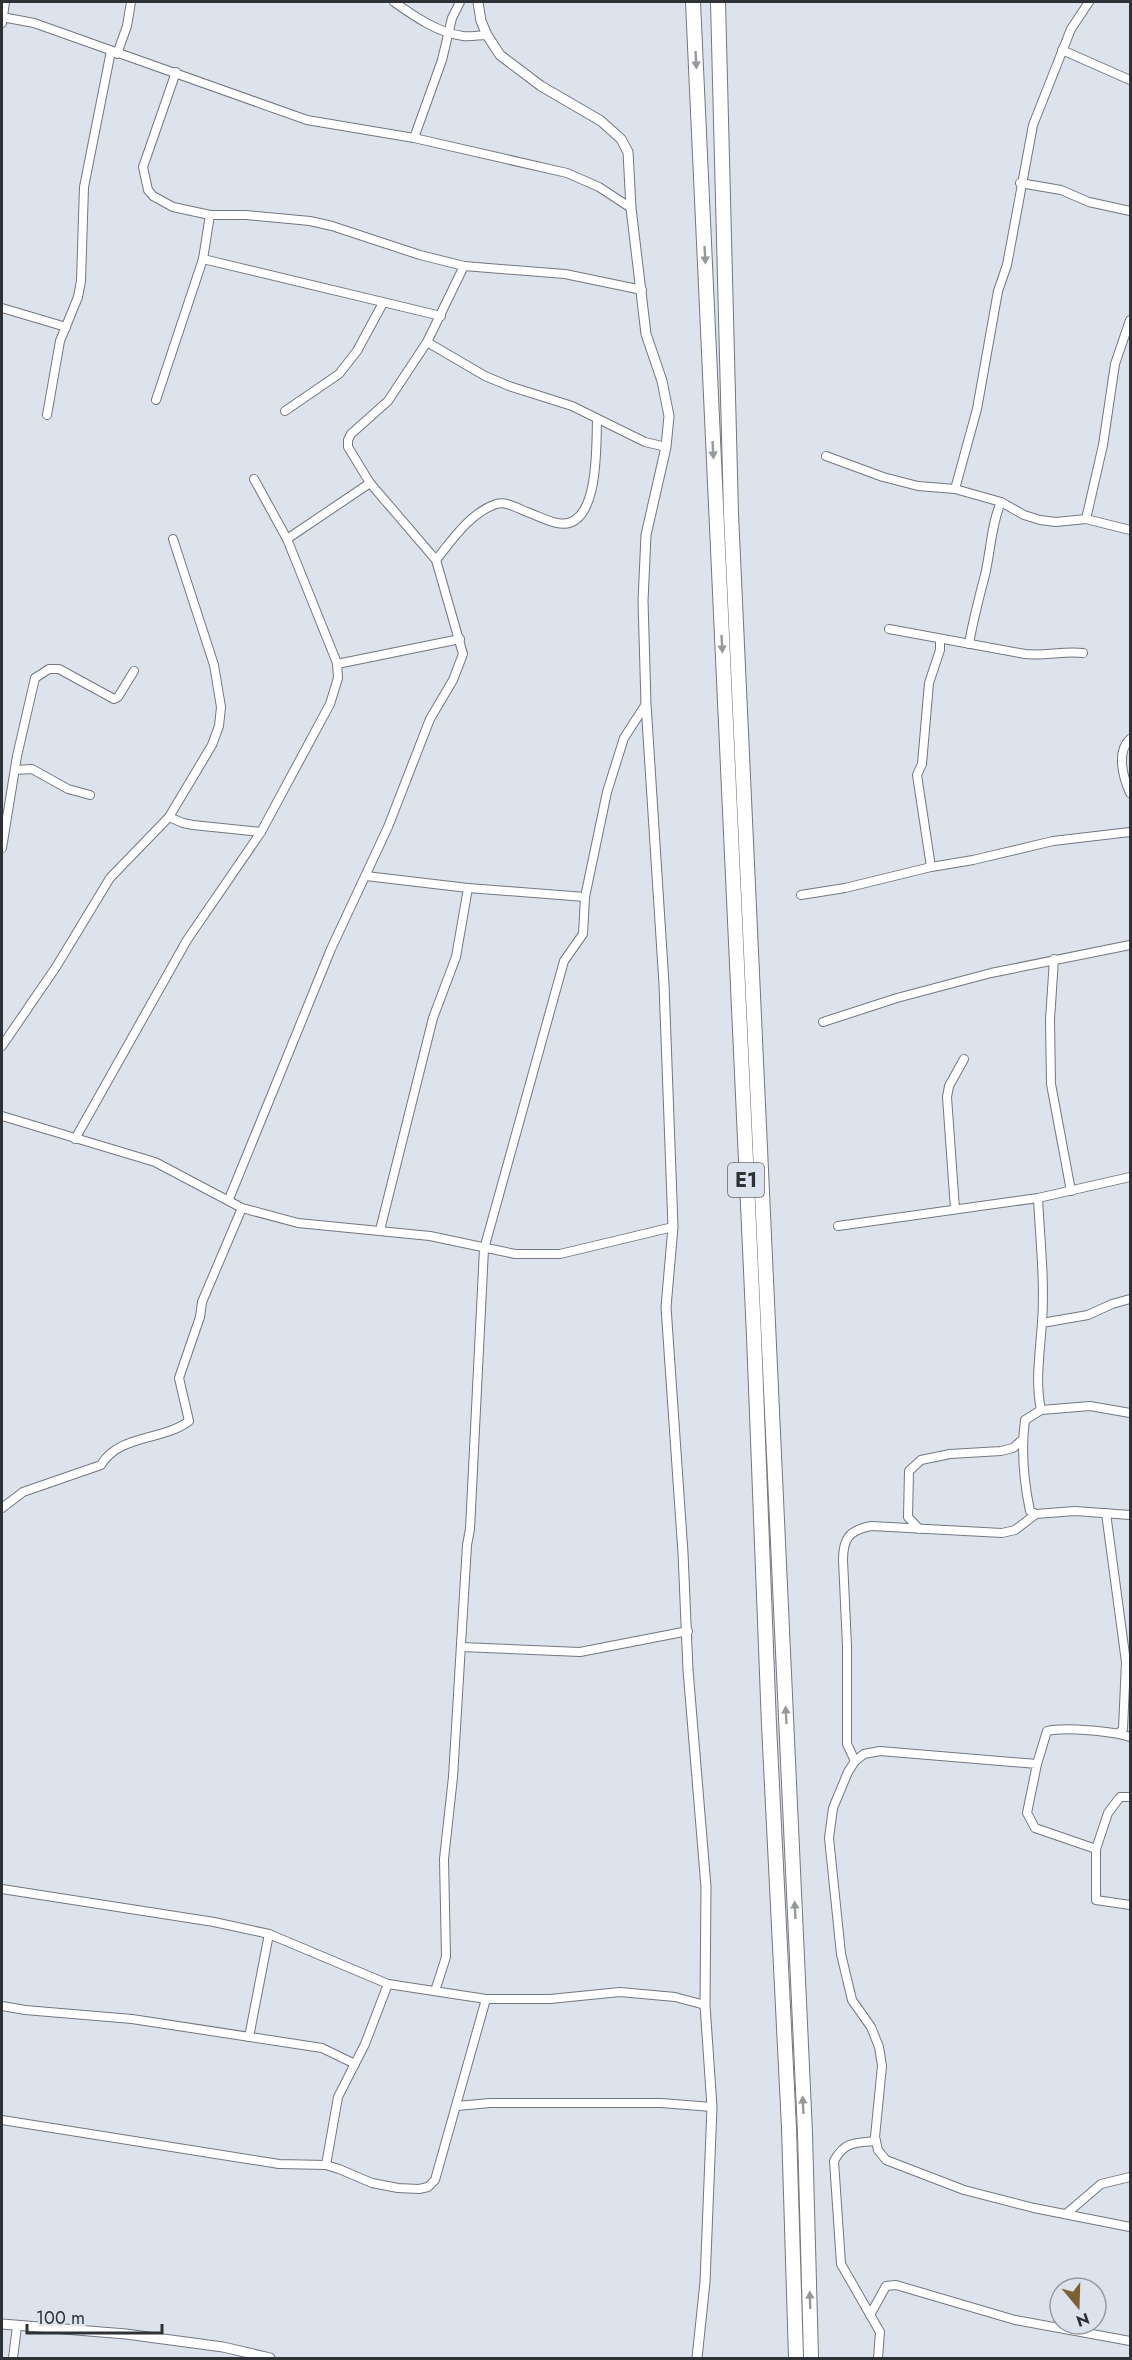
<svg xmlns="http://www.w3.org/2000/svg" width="1132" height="2360" font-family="Jost,sans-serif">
<rect width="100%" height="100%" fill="#dde3ed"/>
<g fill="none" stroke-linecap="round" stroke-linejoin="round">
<defs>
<g id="minor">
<path d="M394,2C414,16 438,33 463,36C471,37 479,35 487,35"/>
<polyline points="2,17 34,23 307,120 414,138 567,173 599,187 631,208"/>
<polyline points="2,23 5,2"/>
<polyline points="1062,50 1130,80"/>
<polyline points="117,54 127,26 131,2"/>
<polyline points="176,72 143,167 148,190 153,196 173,207 210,215 246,215 310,221 332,226 420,255 464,266 565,274 642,290"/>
<polyline points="414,138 442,60 452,18 460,2"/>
<polyline points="1020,183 1061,190 1089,202 1130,211"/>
<polyline points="203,259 441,316"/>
<polyline points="2,308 66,327"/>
<polyline points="427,342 485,376 509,386 572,406 645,442 666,447"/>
<polyline points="156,400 203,259 210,215"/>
<polyline points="285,411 339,374 357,351 383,303"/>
<polyline points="47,415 60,341 78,297 81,281 84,187 111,51"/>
<polyline points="826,456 883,477 918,486 955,489 1001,502 1024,515 1040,520 1056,522 1086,519 1130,530"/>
<polyline points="955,489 977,409 998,291 1007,265 1033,125 1071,29 1089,2"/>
<polyline points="1086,519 1103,445 1115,364 1130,320"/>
<polyline points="287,539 370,483"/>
<path d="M436,560C452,540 470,513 496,504C506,501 517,508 527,512C536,515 547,521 557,523C600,532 596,445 597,420"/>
<path d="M889,629L1025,654C1045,656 1063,651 1083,653"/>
<path d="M969,644C973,620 979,598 985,575C991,550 991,525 1001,502"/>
<polyline points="337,664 460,639"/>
<path d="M1130,739C1116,752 1123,777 1130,793"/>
<polyline points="15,770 32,769 68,789 90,795"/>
<polyline points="169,817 183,823 193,825 261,832"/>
<polyline points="2,848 17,756 35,678 49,669 59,669 114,699 118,697 134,671"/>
<polyline points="931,867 917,775 922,764 929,683 940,650 940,640"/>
<polyline points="366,876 468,888 585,897"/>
<polyline points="801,895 845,888 931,867 973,860 1053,841 1130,832"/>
<polyline points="1054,959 1050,1020 1051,1084 1071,1191"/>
<polyline points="823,1022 897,998 991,973 1130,945"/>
<polyline points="2,1046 56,967 110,878 169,817 212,745 219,726 221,707 214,665 173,539"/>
<polyline points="2,1116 155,1162 242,1208 298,1223 430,1236 515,1254 560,1254 673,1227"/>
<polyline points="75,1139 187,940 261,832 330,704 338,678 337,663 287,539 254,479"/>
<polyline points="229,1199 331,949 388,827 430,719 453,680 463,654 436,560 370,483 348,447 348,440 351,434 388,401 427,342 464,266"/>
<polyline points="955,1209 947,1097 949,1086 964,1059"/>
<polyline points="838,1226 1038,1198 1130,1177"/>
<polyline points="380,1230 433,1018 456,957 468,888"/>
<polyline points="1042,1323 1088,1315 1112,1304 1130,1299"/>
<polyline points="1041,1410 1090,1406 1130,1413"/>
<path d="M2,1508L23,1492L101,1465C119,1434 163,1441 189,1421L179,1378L200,1317L202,1302L242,1208"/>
<polyline points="1106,1513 1126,1662 1123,1729 1119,1733"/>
<path d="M1036,1514L1030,1511C1024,1482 1021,1449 1025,1420L1041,1410C1035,1382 1040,1352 1042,1323C1045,1282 1040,1239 1038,1198"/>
<polyline points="919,1529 908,1517 909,1471 921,1460 950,1454 1001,1451 1013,1448 1022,1440"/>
<polyline points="461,1647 580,1652 688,1631"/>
<path d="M855,1761L847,1744V1646L843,1560C843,1539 849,1530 871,1526L1002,1533L1015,1530L1036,1514L1075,1511L1130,1515"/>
<path d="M1037,1764L1047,1731C1064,1727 1113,1731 1130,1737"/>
<polyline points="1096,1849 1108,1813 1120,1797 1130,1797"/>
<polyline points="2,1889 214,1922 269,1934 388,1984 486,1999 550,1999 620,1992 675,1997 705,2005"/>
<polyline points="1130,1905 1096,1900 1096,1849 1035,1828 1027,1813 1037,1764 880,1751 864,1754 855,1761 848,1772 833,1808 829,1838 841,1954 852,2000 871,2027 879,2047 882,2066 875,2137 878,2150 886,2160 964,2190 1034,2208 1130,2227"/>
<polyline points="435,1991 446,1957 444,1859 453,1777 467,1545 470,1529 484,1249 564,961 583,934 585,897 607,792 624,738 646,704"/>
<polyline points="2,2006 25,2010 132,2019 322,2048 355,2064"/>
<polyline points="249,2037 269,1934"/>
<polyline points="457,2106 490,2103 661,2103 712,2107"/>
<polyline points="2,2120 279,2164 326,2165 339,2169 372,2183 398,2188 419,2189 428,2187 435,2180 486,1999"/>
<path d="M876,2141C855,2143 845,2141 834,2161L841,2264L880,2332L878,2358"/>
<polyline points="326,2165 338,2097 365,2044 388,1984"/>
<polyline points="1066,2214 1101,2184 1130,2177"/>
<polyline points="870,2315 886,2286 896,2285 1015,2320 1130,2341"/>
<polyline points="13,2358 17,2326"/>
</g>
<g id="tertiary">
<polyline points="478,2 481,21 487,35 500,55 541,86 601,121 621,139 628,152 631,208 646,334 662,381 669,416 666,447 646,535 643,601 646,704 664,984 673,1227 666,1307 683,1553 688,1670 706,1887 705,2005 712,2107 705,2282 697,2358"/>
<polyline points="2,2324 126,2334 223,2347 270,2358"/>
</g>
<g id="motorway">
<polyline points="693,2 754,1336 769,1725 789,2128 796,2358"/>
<polyline points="718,2 731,514 805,2133 811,2358"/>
</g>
</defs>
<!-- minor casing -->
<use href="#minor" stroke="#727781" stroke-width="10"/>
<!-- tertiary casing -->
<use href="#tertiary" stroke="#727781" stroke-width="11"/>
<!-- motorway casing -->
<use href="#motorway" stroke="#727781" stroke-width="16"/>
<!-- minor -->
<use href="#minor" stroke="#fff" stroke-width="8"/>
<!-- tertiary -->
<use href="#tertiary" stroke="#fff" stroke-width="9"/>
<!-- motorway -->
<use href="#motorway" stroke="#fff" stroke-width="14"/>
</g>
<!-- one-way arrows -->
<defs><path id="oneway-solid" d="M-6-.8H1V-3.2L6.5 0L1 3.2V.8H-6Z" transform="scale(1.5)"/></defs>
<g fill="#96989a">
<use href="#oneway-solid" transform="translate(696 60) rotate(87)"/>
<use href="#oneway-solid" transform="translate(705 255) rotate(87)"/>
<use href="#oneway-solid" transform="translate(713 450) rotate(87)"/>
<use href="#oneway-solid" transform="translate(722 644) rotate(87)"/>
<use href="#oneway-solid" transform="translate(786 1715) rotate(-93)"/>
<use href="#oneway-solid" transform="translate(795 1910) rotate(-93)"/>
<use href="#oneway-solid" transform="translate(803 2105) rotate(-93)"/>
<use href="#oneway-solid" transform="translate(810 2300) rotate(-92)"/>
</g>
<g text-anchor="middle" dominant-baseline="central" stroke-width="6" stroke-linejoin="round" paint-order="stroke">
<!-- shield labels -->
<rect fill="#dde3ed" stroke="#62666c" stroke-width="1.5" x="728" y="1163" width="36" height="34" rx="4.5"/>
<g font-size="20" font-weight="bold" fill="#2e3135">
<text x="746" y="1180">E1</text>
</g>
</g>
<!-- border -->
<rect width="1132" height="2360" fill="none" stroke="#2e3135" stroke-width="6"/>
<!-- north arrow -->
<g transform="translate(1078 2306) rotate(161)"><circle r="28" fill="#dde3ed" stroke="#979ca3" stroke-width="1.5"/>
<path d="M0-4.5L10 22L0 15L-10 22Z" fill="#7a6032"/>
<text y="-9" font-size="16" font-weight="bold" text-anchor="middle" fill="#2e3135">N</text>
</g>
<!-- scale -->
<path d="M27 2324v9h135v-9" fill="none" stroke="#2e3135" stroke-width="3"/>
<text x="36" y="2324" font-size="18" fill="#2e3135" stroke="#dde3ed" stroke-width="4.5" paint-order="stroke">100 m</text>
</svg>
